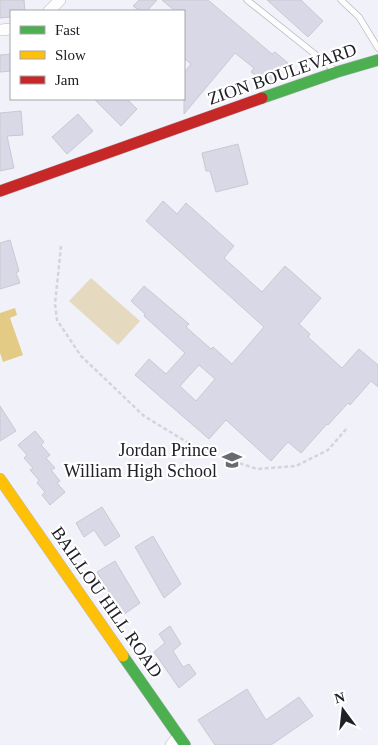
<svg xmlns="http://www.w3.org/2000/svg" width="378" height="745" font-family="'Times New Roman',serif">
<rect width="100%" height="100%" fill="#f1f1fa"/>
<!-- green -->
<polygon fill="#e5d9bf" points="91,278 140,321 118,345 69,301"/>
<!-- water -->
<polygon fill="#e4cb85" points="15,308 17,315 10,318 23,355 3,362 0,353 0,313"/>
<!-- building -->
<g fill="#d8d8e6" stroke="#c9c9d1" fill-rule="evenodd">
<polygon points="0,0 24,0 25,11 11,11 11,17 0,18"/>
<polygon points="139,0 157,0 147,11 140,11 133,6"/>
<polygon points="162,0 208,0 272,54 275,52 288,63 268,86 251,72 254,68 235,53 184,114 184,73 191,64 184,58 184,11 175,11"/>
<polygon points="267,0 301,0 323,21 308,37"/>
<polygon points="11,54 11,71 0,72 0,55"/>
<polygon points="94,99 127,99 137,109 121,126"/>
<polygon points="21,111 23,135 7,136 14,168 0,171 0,113"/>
<polygon points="78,114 93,131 67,154 52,137"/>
<polygon points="238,144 248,184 216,192 210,171 206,171 202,153"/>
<path d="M163,201L177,214L186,203L234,246L224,258L262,292L285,266L321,298L299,324L310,334L308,337L342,368L359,349L378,365V387L371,381L350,405L348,403L328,425L327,424L301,453L288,442L271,461L226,420L209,439L135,375L149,359L166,374L185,353L144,316L145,314L131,301L144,286L189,324L186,327L211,349L213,347L232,364L264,327L146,221ZM199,365L215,379L196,401L180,386Z"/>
<polygon points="10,240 19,271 16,273 20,283 0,289 0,243"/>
<polygon points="0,406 16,431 0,441"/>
<polygon points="35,431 44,442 41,445 50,455 46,458 55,468 51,470 60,481 57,483 65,492 50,505 42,495 45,492 37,483 39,480 30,470 33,468 24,458 27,455 18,445"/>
<polygon points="102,507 120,536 105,546 94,530 84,537 76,523"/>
<polygon points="153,536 181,584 164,598 135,547"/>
<polygon points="115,561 140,603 123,615 97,572"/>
<polygon points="170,626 181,644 173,651 183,667 189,664 196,674 179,688 154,652 165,643 159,634"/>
<polygon points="247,689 266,720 299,697 313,716 271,745 215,745 198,720"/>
</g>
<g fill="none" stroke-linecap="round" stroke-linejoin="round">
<defs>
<g id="lane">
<polyline points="247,0 336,71"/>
<polyline points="341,0 359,17 378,48"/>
</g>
<g id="street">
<polyline points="49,11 60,0"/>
<polyline points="0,30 11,29"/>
<polyline points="171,745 179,736"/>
</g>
<g id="fast">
<polyline points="262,98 337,72 378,60"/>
<polyline points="123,656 185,745"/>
</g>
<polyline id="slow" points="0,479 123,656"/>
<polyline id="jam" points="0,191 262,98"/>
</defs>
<!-- lane casing -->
<use href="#lane" stroke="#b8b8c0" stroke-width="7"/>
<!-- street casing -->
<use href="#street" stroke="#b8b8c0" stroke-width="12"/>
<!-- fast casing -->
<use href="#fast" stroke="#b8b8c0" stroke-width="12"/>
<!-- slow casing -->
<use href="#slow" stroke="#b8b8c0" stroke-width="12"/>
<!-- jam casing -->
<use href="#jam" stroke="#b8b8c0" stroke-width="12"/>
<!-- path -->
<polyline stroke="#d5d5d7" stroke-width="2.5" stroke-dasharray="4 2.5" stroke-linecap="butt" points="61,246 55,304 57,320 81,356 144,416 200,450 257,469 296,466 328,450 348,427"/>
<!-- lane -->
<use href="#lane" stroke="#fdfdfe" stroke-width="5.5"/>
<!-- street -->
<use href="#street" stroke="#fdfdfe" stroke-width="11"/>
<!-- fast -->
<use href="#fast" stroke="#4caf50" stroke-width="11"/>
<!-- slow -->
<use href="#slow" stroke="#ffc107" stroke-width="11"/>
<!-- jam -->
<use href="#jam" stroke="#c62828" stroke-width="11"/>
</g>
<!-- icons -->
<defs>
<symbol id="school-bare" viewBox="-9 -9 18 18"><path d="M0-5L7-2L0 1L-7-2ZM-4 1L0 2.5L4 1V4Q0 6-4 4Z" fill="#696971" stroke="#fff" stroke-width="2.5" paint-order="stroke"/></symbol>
</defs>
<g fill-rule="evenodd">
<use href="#school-bare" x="218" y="446" width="28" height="28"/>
</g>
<g text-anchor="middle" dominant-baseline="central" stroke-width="4.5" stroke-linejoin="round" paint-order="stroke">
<!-- street labels -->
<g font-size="18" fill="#202027" stroke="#fff">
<text transform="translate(282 74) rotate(-19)">ZION BOULEVARD</text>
<text transform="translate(107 602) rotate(55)">BAILLOU HILL ROAD</text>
</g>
<!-- poi labels -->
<g font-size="18" fill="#202027" stroke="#fff" text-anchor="end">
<text x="217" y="450">Jordan Prince<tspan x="217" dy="21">William High School</tspan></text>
</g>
</g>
<!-- legend -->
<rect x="10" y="10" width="175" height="90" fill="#ffffff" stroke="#a6a6a9"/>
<rect x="20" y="26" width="25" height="8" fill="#4caf50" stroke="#a6a6a9"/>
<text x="55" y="35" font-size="15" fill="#202027">Fast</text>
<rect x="20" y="51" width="25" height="8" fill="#ffc107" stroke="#a6a6a9"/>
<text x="55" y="60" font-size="15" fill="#202027">Slow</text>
<rect x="20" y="76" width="25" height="8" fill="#c62828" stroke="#a6a6a9"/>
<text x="55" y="85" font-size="15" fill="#202027">Jam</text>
<!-- north arrow -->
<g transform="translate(343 710) rotate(345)" stroke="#ffffff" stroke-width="4" paint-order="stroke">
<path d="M0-4L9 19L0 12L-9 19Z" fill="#202027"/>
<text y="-8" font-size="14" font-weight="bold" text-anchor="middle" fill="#202027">N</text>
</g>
</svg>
